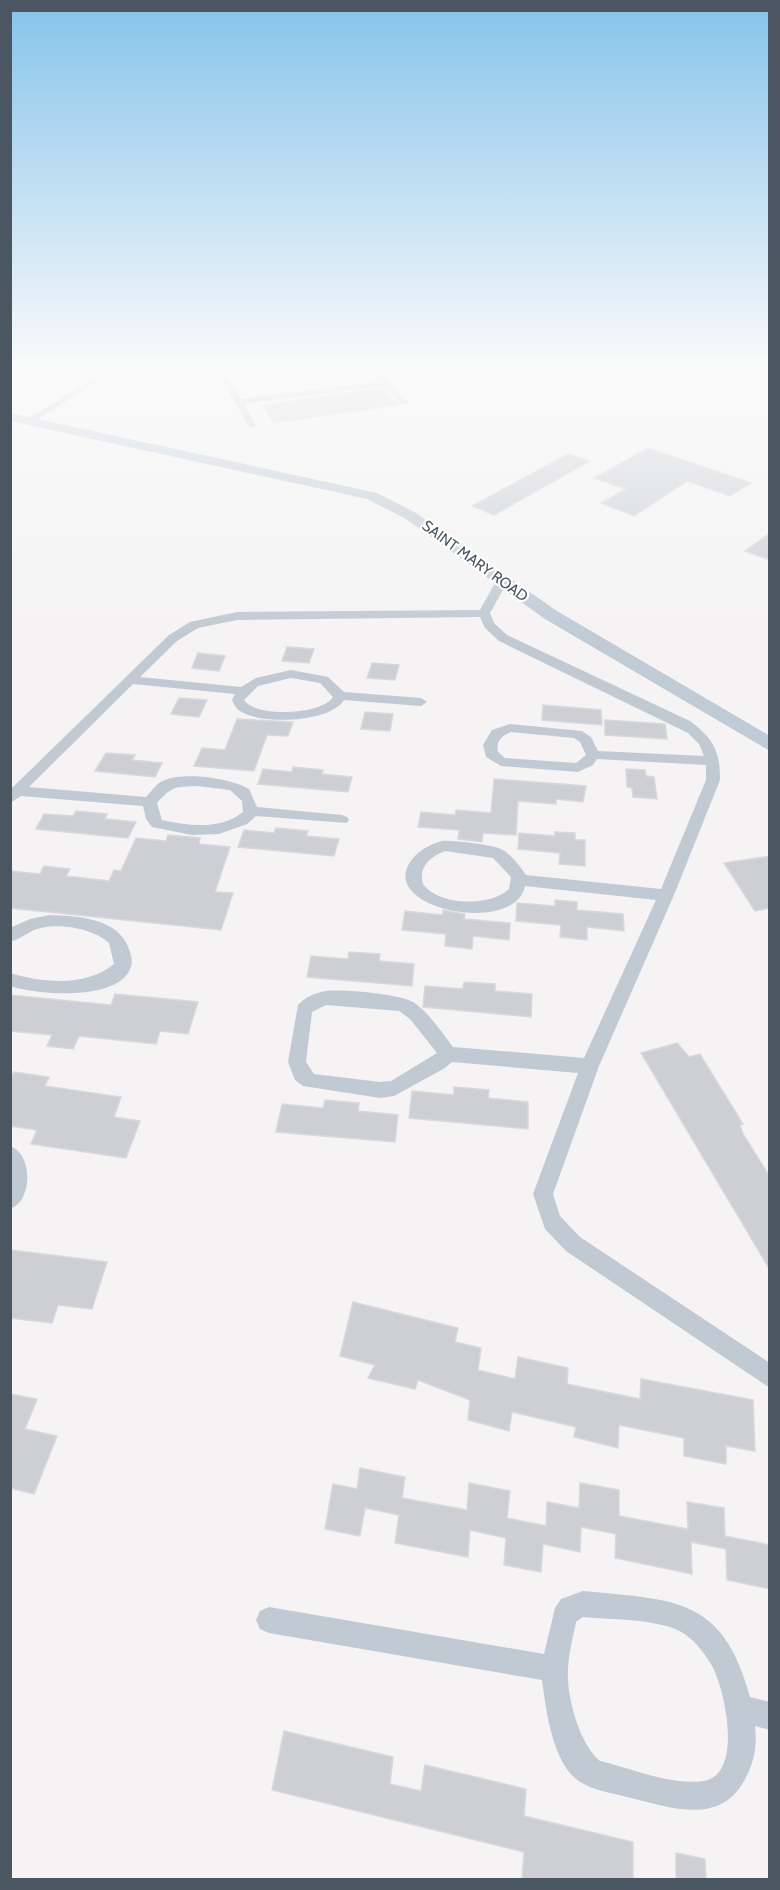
<svg xmlns="http://www.w3.org/2000/svg" width="780" height="1890" font-family="Cabin,sans-serif">
<rect width="100%" height="100%" fill="#f5f3f3"/>
<!-- building -->
<g fill="#cdcfd5" stroke="#d7d9de" stroke-width="1.5">
<polygon points="383,388 398,405 274,423 262,405"/>
<polygon points="648,448 751,483 730,496 687,481 634,516 601,503 626,489 594,478"/>
<polygon points="568,454 590,461 494,515 472,506"/>
<polygon points="770,533 770,560 745,551"/>
<polygon points="287,647 314,649 309,663 282,661"/>
<polygon points="198,653 225,656 219,671 192,668"/>
<polygon points="372,663 399,665 395,680 367,678"/>
<polygon points="179,698 207,700 199,717 171,714"/>
<polygon points="543,705 601,710 602,725 542,720"/>
<polygon points="365,712 393,714 390,731 361,729"/>
<polygon points="237,719 293,722 288,736 267,735 254,771 194,766 202,748 225,750"/>
<polygon points="605,720 665,724 667,739 605,735"/>
<polygon points="106,753 135,755 132,760 162,763 155,777 95,771"/>
<polygon points="293,767 323,770 322,774 352,777 348,792 258,784 263,769 292,772"/>
<polygon points="626,769 645,770 646,776 654,777 657,799 633,797 632,788 627,787"/>
<polygon points="494,779 586,786 583,802 556,799 556,804 518,801 516,835 483,833 482,842 458,839 459,830 418,827 421,812 455,815 456,810 491,813"/>
<polygon points="76,811 107,814 105,819 136,822 128,838 36,829 44,814 73,816"/>
<polygon points="276,828 308,831 306,836 339,839 334,856 238,847 244,830 274,833"/>
<polygon points="555,832 575,833 575,840 585,840 585,866 559,864 560,853 518,849 519,833 555,836"/>
<polygon points="168,835 200,838 199,844 230,847 215,892 233,893 221,930 10,908 10,871 40,874 44,866 70,869 66,876 109,881 114,870 121,871 136,838 166,841"/>
<polygon points="770,856 770,908 755,911 724,863"/>
<polygon points="555,900 577,902 577,910 623,914 624,931 587,927 587,940 560,937 561,925 516,921 517,903 555,906"/>
<polygon points="443,910 465,914 464,919 510,923 509,940 473,936 472,949 445,946 446,934 402,930 405,911 443,915"/>
<polygon points="349,952 380,954 379,961 414,964 412,986 307,977 311,956 348,959"/>
<polygon points="464,982 495,984 495,991 532,994 531,1017 423,1007 425,986 463,989"/>
<polygon points="115,994 198,1002 188,1034 160,1031 156,1044 79,1036 73,1049 47,1046 52,1035 10,1031 10,995 111,1005"/>
<polygon points="677,1043 689,1057 700,1054 743,1124 740,1125 743,1134 770,1177 770,1270 641,1053"/>
<polygon points="14,1072 49,1077 45,1086 121,1097 114,1117 140,1121 126,1158 31,1144 37,1130 10,1126 10,1078"/>
<polygon points="454,1087 489,1090 488,1098 528,1102 528,1129 409,1118 412,1091 454,1095"/>
<polygon points="325,1100 359,1103 358,1111 398,1115 395,1142 276,1132 282,1104 323,1108"/>
<polygon points="10,1250 107,1262 92,1309 58,1305 52,1323 10,1318"/>
<polygon points="353,1302 458,1328 455,1342 481,1348 478,1370 515,1379 518,1357 568,1368 567,1384 640,1399 641,1379 753,1400 755,1451 726,1446 726,1464 684,1456 684,1438 619,1425 618,1448 574,1437 576,1427 512,1412 509,1431 468,1420 470,1400 418,1380 415,1389 368,1378 375,1365 340,1356"/>
<polygon points="10,1394 37,1399 25,1429 57,1436 34,1494 10,1488"/>
<polygon points="360,1468 405,1477 402,1498 467,1510 469,1483 510,1491 507,1518 546,1526 547,1502 579,1508 580,1483 619,1490 619,1516 688,1529 687,1502 724,1508 725,1536 770,1545 770,1589 727,1580 726,1549 691,1542 692,1574 615,1558 616,1534 581,1527 580,1552 543,1544 541,1572 504,1565 506,1538 470,1530 468,1557 395,1543 399,1515 365,1508 360,1536 325,1529 333,1484 357,1489"/>
<polygon points="284,1731 393,1757 390,1784 421,1791 425,1765 526,1789 524,1816 633,1842 633,1880 522,1880 524,1852 272,1790"/>
<polygon points="676,1853 705,1859 706,1880 676,1880"/>
</g>
<g fill="none" stroke-linecap="round" stroke-linejoin="round">
<!-- street -->
<g fill="#c1cad2" fill-rule="evenodd">
<polygon points="10,370 17,370 10,374"/>
<polygon points="105,370 115,370 32,423 25,421"/>
<polygon points="216,370 224,370 241,399 380,381 370,370 379,370 409,403 402,405 384,386 244,404 256,425 252,428 248,425"/>
<path d="M502,578L508,581L490,613L494,623L507,635L690,721C714,739 720,751 720,780L674,895L599,1066L553,1194L560,1216L580,1237L770,1363V1388L566,1251L545,1229L533,1194L578,1073L452,1062L445,1068L394,1096L380,1098L303,1086L295,1080L288,1062L298,1005C305,997 315,993 326,991C344,989 398,994 413,1002C429,1012 441,1032 453,1047L584,1058L656,900L525,886C515,939 361,906 418,853C424,848 434,843 442,841C452,840 493,845 501,849C510,853 521,867 526,875L661,889L706,780V765L597,759L593,765L578,772L501,766L486,757L483,745L492,730L510,724L582,731L591,737L598,751L704,756L699,744L688,733L499,641L485,628L480,617L237,620L198,628L177,641L140,677L241,687L256,678L291,670L328,677L344,692L421,698L427,702L421,706L344,700C330,723 261,725 240,711C236,709 234,704 232,700L235,694L133,684L29,787L146,797C150,793 155,786 159,783C178,770 231,778 249,789L257,807L342,815L347,817L349,820L347,823L256,816L247,824L219,834L192,835L152,827L146,819L143,806L21,796L10,803L12,788L169,635L190,622L237,612L480,610L496,581ZM291,678L320,683L333,697C322,715 256,718 244,700L258,686ZM511,732L574,738L580,742L586,755L576,763L505,758L498,752C496,741 501,736 511,732ZM197,786L230,790L242,801L243,812C221,830 188,826 162,820L157,803C172,786 175,787 197,786ZM445,851L493,858L511,877L509,889C490,907 439,906 423,884C418,867 430,857 445,851ZM326,1005L399,1011L410,1019L437,1053L391,1081L380,1082L314,1074L306,1062L312,1012Z"/>
<path d="M50,915C77,916 119,918 129,949C131,954 133,962 131,967C119,1002 37,995 10,986V973C44,983 86,987 114,964L109,943C94,929 61,923 41,928C30,930 21,939 10,942V928L30,919Z"/>
<path d="M10,1146C33,1154 33,1201 10,1209Z"/>
<path d="M583,1591C674,1600 723,1596 750,1697L770,1702V1730L755,1726C757,1743 755,1760 747,1775C724,1826 675,1809 631,1798C610,1792 583,1790 569,1772C551,1748 546,1710 542,1680L269,1633L260,1629L256,1620L260,1611L269,1607L544,1654L555,1608L561,1599ZM583,1617C610,1620 664,1618 686,1635C697,1643 705,1654 712,1666C725,1689 744,1776 703,1781C673,1786 630,1768 600,1761C579,1744 566,1695 568,1668C569,1652 573,1637 576,1622Z"/>
</g>
<!-- secondary -->
<polygon fill="#c1cbd6" fill-rule="evenodd" points="10,413 377,493 416,513 557,611 770,736 770,751 545,619 406,519 367,499 10,421"/>
</g>
<!-- sky -->
<linearGradient id="sky" x2="0" y2="1"><stop stop-color="#85c3ea"/><stop offset="0.58" stop-color="#fafafa"/><stop offset="1" stop-color="#fafafa" stop-opacity="0"/></linearGradient>
<rect width="780" height="635" fill="url(#sky)"/>
<g text-anchor="middle" dominant-baseline="central" stroke-width="4.5" stroke-linejoin="round" paint-order="stroke">
<!-- far-street labels -->
<g font-size="15" fill="#4a5661" stroke="#fff">
<text transform="translate(475 561) rotate(36)">SAINT MARY ROAD</text>
</g>
</g>
<!-- border -->
<rect width="780" height="1890" fill="none" stroke="#4a5661" stroke-width="24"/>
</svg>
